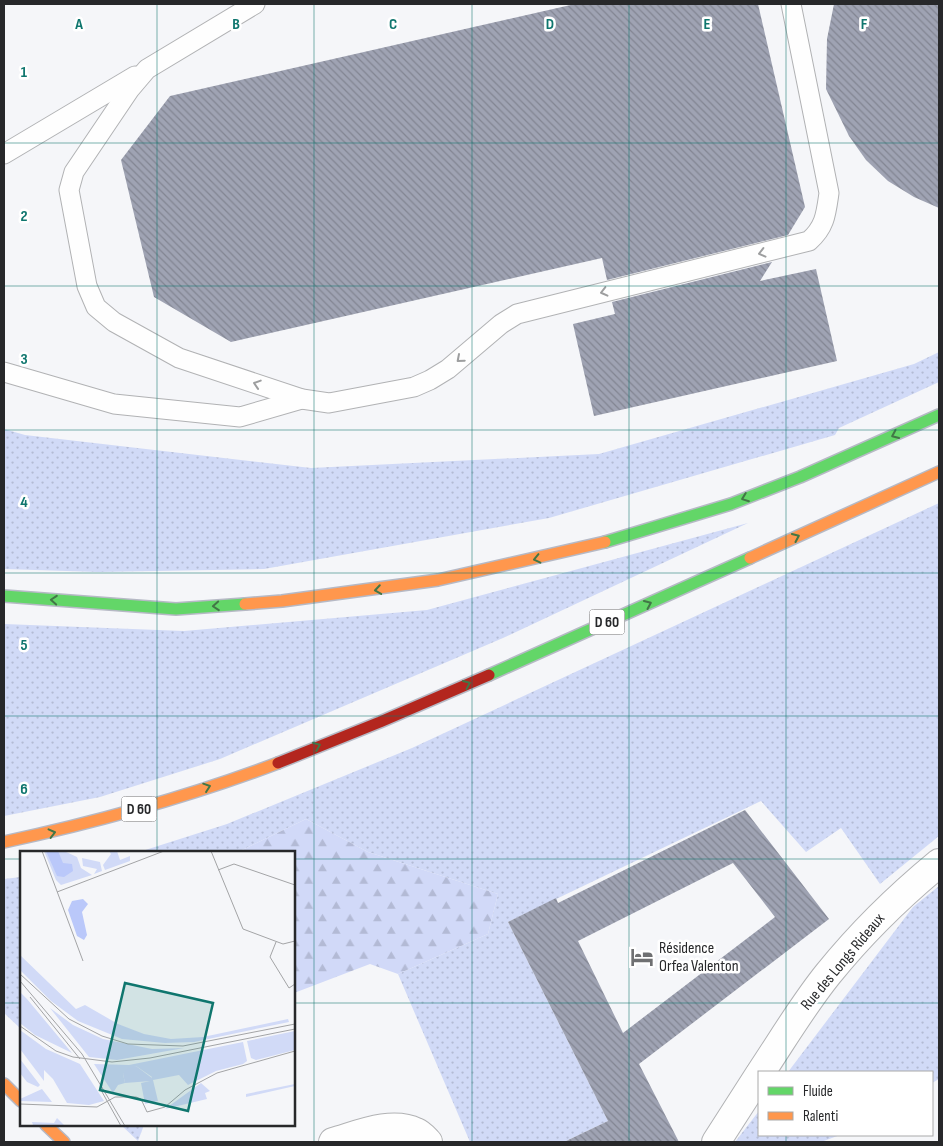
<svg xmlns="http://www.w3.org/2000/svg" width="943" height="1146" font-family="'Sofia Sans Condensed',sans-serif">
<defs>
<pattern id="grass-dots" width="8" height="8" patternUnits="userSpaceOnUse" patternTransform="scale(1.25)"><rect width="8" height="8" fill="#d1daf7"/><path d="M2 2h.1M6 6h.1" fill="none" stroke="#b3bbd4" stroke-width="1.8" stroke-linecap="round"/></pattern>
<pattern id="forest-firs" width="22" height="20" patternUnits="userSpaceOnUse" patternTransform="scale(1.25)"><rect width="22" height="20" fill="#d1d9f8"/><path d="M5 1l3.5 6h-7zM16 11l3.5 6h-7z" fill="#b3bad5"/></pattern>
<pattern id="building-back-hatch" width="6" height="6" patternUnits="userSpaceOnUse" patternTransform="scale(1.25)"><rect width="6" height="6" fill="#9fa3b3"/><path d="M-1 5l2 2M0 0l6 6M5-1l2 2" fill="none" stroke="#828592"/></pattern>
</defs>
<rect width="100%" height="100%" fill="#f5f6f9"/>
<!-- grass -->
<g fill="url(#grass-dots)">
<polygon points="939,352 939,382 839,428 835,435 549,518 264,569 98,572 4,569 4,429 25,435 311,468 599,454 914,364"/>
<polygon points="939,503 939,836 880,884 841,828 806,852 761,801 508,922 608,1121 564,1142 470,1142 398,974 488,934 498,894 368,852 306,819 238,852 139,852 227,824 412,748"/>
<polygon points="748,523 503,638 220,759 100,797 4,816 4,624 184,631 427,610"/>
<polygon points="21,877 21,1029 4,1013 4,879"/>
<polygon points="939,886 939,1079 932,1083 932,1072 788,1072 913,907"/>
<polygon points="759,1111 759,1135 840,1135 821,1142 735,1142"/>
<polygon points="121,1125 144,1125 138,1141"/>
</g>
<!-- forest -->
<polygon fill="url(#forest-firs)" points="306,819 368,852 498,894 488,934 398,974 370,964 294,993 294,852 238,852"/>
<!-- building -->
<g fill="url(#building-back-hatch)" fill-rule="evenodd">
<polygon points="575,4 758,4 805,207 788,235 607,280 602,258 231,342 154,297 121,160 170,96"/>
<polygon points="834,4 939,4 939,208 914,197 888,181 866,160 849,136 826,89 827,39"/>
<polygon points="772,262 760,281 816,269 837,361 594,416 573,324 615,314 612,302"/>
<path d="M745,810L829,919L639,1064L679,1142H564L608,1121L508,922L556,898L558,903ZM733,863L775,917L623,1033L578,941Z"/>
</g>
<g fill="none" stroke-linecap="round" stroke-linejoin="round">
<defs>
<g id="lane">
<path d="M255,4L147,69L130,89L74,172L69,190L87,286L96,307L114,322L179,358L302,399L329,403L414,387L430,380L448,369L501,324L517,314L809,241C825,227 826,214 829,193L791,4"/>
<polyline points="4,154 135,76"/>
<polyline points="4,372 114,404 240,417 302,399"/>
</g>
<g id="street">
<path d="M761,1072C783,1039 803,1005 828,974C861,933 899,896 939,863"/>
<path d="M333,1142C358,1135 391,1120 416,1132C421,1134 425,1139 428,1142"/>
<polyline points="716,1142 759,1075"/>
</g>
<g id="fast">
<polyline points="605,542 731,504 800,477 939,415"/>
<polyline points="4,596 176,609 245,604"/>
<polyline points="489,675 750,558"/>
</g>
<g id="slow">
<polyline points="750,558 939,472"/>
<polyline points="245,604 282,601 438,580 605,542"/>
<path d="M4,842C97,822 188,797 278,763"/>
<polyline points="4,1084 21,1101"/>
<polyline points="46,1125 64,1142"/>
</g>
<polyline id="jam" points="278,763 380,722 489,675"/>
</defs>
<!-- lane casing -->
<use href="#lane" stroke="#b1b2b4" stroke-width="21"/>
<!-- street casing -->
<use href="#street" stroke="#b1b2b4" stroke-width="30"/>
<!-- fast casing -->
<use href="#fast" stroke="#b6b9c5" stroke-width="14"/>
<!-- slow casing -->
<use href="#slow" stroke="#b6b9c5" stroke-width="14"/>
<!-- jam casing -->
<use href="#jam" stroke="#b6b9c5" stroke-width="14"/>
<!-- lane -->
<use href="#lane" stroke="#fefefe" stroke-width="19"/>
<!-- street -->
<use href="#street" stroke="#fefefe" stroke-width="28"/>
<!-- fast -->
<use href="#fast" stroke="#63d668" stroke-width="11"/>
<!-- slow -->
<use href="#slow" stroke="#ff974d" stroke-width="11"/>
<!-- jam -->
<use href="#jam" stroke="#b3261e" stroke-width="11"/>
</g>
<!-- one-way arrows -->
<defs><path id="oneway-chevron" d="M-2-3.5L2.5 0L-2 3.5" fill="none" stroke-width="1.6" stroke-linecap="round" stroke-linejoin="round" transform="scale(1.25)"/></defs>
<g stroke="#9d9e9f">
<use href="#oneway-chevron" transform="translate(762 253) rotate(166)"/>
<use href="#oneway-chevron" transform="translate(604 292) rotate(166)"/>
<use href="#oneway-chevron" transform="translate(460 359) rotate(139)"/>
<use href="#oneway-chevron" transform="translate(257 384) rotate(-162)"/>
</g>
<g stroke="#427646">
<use href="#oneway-chevron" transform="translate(895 435) rotate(156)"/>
<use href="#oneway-chevron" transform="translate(745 498) rotate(159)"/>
<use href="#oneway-chevron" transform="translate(796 537) rotate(-24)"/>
<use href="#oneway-chevron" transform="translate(537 559) rotate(167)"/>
<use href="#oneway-chevron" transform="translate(378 590) rotate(171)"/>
<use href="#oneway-chevron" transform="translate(54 600) rotate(-176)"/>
<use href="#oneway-chevron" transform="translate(648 604) rotate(-24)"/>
<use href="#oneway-chevron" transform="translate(216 606) rotate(176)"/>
<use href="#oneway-chevron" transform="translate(467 684) rotate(-24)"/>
<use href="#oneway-chevron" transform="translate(317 746) rotate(-22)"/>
<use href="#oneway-chevron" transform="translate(207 787) rotate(-19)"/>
<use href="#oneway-chevron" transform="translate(52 833) rotate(-14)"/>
</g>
<!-- grid -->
<path fill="none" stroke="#0f766e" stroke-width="1" stroke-opacity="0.55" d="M157,4V852M314,4V1142M472,4V1142M629,4V1142M786,4V1072M4,143H939M4,286H939M4,430H939M4,573H939M4,716H939M4,859H21M294,859H939M4,1003H21M294,1003H939M157,1125V1142M786,1135V1142"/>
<!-- icons -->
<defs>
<symbol id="hotel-bare" viewBox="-9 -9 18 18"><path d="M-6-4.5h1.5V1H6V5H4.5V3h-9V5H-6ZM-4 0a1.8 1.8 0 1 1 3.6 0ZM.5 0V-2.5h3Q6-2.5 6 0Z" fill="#6f7072" stroke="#fff" stroke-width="2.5" paint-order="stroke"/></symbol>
</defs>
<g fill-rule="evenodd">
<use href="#hotel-bare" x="626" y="941" width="32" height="32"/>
</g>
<g text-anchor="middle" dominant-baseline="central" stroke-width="5" stroke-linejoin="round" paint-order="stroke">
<!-- shield labels -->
<g fill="#fff" stroke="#68686a" stroke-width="1">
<rect x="589.5" y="609.5" width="35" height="25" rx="4"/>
<rect x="121.5" y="796.5" width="35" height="25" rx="4"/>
</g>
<g font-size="15" font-weight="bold" fill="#27282a">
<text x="607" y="622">D 60</text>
<text x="139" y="809">D 60</text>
</g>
<!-- poi labels -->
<g font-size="16" fill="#27282a" stroke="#fff" text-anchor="start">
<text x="659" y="948">Résidence<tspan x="659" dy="18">Orfea Valenton</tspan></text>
</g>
<!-- street labels -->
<g font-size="16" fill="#27282a" stroke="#fff">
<text transform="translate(843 962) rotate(-50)">Rue des Longs Rideaux</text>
</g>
</g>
<!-- overview -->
<g transform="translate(20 851)">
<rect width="275" height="275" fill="#f5f6f9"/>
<path d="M24,0H44L57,6L61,17L72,24L41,34L36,29ZM89,0H97L100,9L110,5V10L85,19L83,14L91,3ZM62,7L80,11L82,20L74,23L77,18L63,15ZM0,104L56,158L65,154L98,173L124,183L151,188L183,186L268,168L269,171L174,191L145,192L102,188L58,170L31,150L0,119ZM0,141L7,148L52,202L15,184L0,172ZM30,157L53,174L83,188L132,198L164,197L97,209L69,206ZM0,179L26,198L60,213L84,250L69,254L47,252L33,228L24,219V230L0,198ZM275,180V199L236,209L231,207L227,190ZM223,191L227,210L223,213L196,220L168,234L159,224L133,229L138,250L125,253L121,232L130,230L132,226L116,215L103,223L105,232L98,234L93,242L74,213L109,214ZM0,208L20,234L18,236L7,231L0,222ZM181,232L190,240L185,242L187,248L145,258ZM275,233V235L226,246V243ZM22,238L32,251L0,250V248ZM37,267L45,275L13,274L12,271L34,272Z" fill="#d1daf7"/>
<path d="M116,215L132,227L131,230L105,232L103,223L107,217Z" fill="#d1d9f8"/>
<path d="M26,0H38L43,12L52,13L53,20L44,26L37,25ZM63,48L68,53L62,61L67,84L64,89L57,85L48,59L52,50Z" fill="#bac8fa"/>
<path fill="none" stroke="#a3a4a6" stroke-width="1" d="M22,0L63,110M191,0L223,78L263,93L275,90M198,19L214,13L275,34M37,41L144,0M256,91L250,106L269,137L275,133M0,123L49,168L82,185L108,193L163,195L275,173M0,130L62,203L105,275M10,146L60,208M0,175L36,200L53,206L92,211L130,207L275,178M81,239L101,275M0,253L77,256L95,246H116L121,248L127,261L145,256L165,239L197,222L275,200"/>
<path fill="#0f766e" fill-opacity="0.15" stroke="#0f766e" stroke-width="2.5" d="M105,132L193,152L168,260L80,239Z"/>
<rect width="275" height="275" fill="none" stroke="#27282a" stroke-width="2.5"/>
</g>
<g font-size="16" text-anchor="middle" font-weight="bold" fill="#0f766e" stroke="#fff" stroke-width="5" stroke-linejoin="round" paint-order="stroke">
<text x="79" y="29">A</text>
<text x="236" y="29">B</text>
<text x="393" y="29">C</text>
<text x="550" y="29">D</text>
<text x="707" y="29">E</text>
<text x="864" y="29">F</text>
<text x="24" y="77">1</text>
<text x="24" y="221">2</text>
<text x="24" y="364">3</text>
<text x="24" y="507">4</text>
<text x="24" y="650">5</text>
<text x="24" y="794">6</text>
</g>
<!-- border -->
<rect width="943" height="1146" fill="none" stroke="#27282a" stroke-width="10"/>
<!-- legend -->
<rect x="758" y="1071" width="175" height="65" fill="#ffffff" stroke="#a9a9aa"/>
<rect x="768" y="1087" width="25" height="8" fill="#63d668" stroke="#a9a9aa"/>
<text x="803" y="1096" font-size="15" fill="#27282a">Fluide</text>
<rect x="768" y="1112" width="25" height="8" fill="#ff974d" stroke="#a9a9aa"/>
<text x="803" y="1121" font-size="15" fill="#27282a">Ralenti</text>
</svg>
